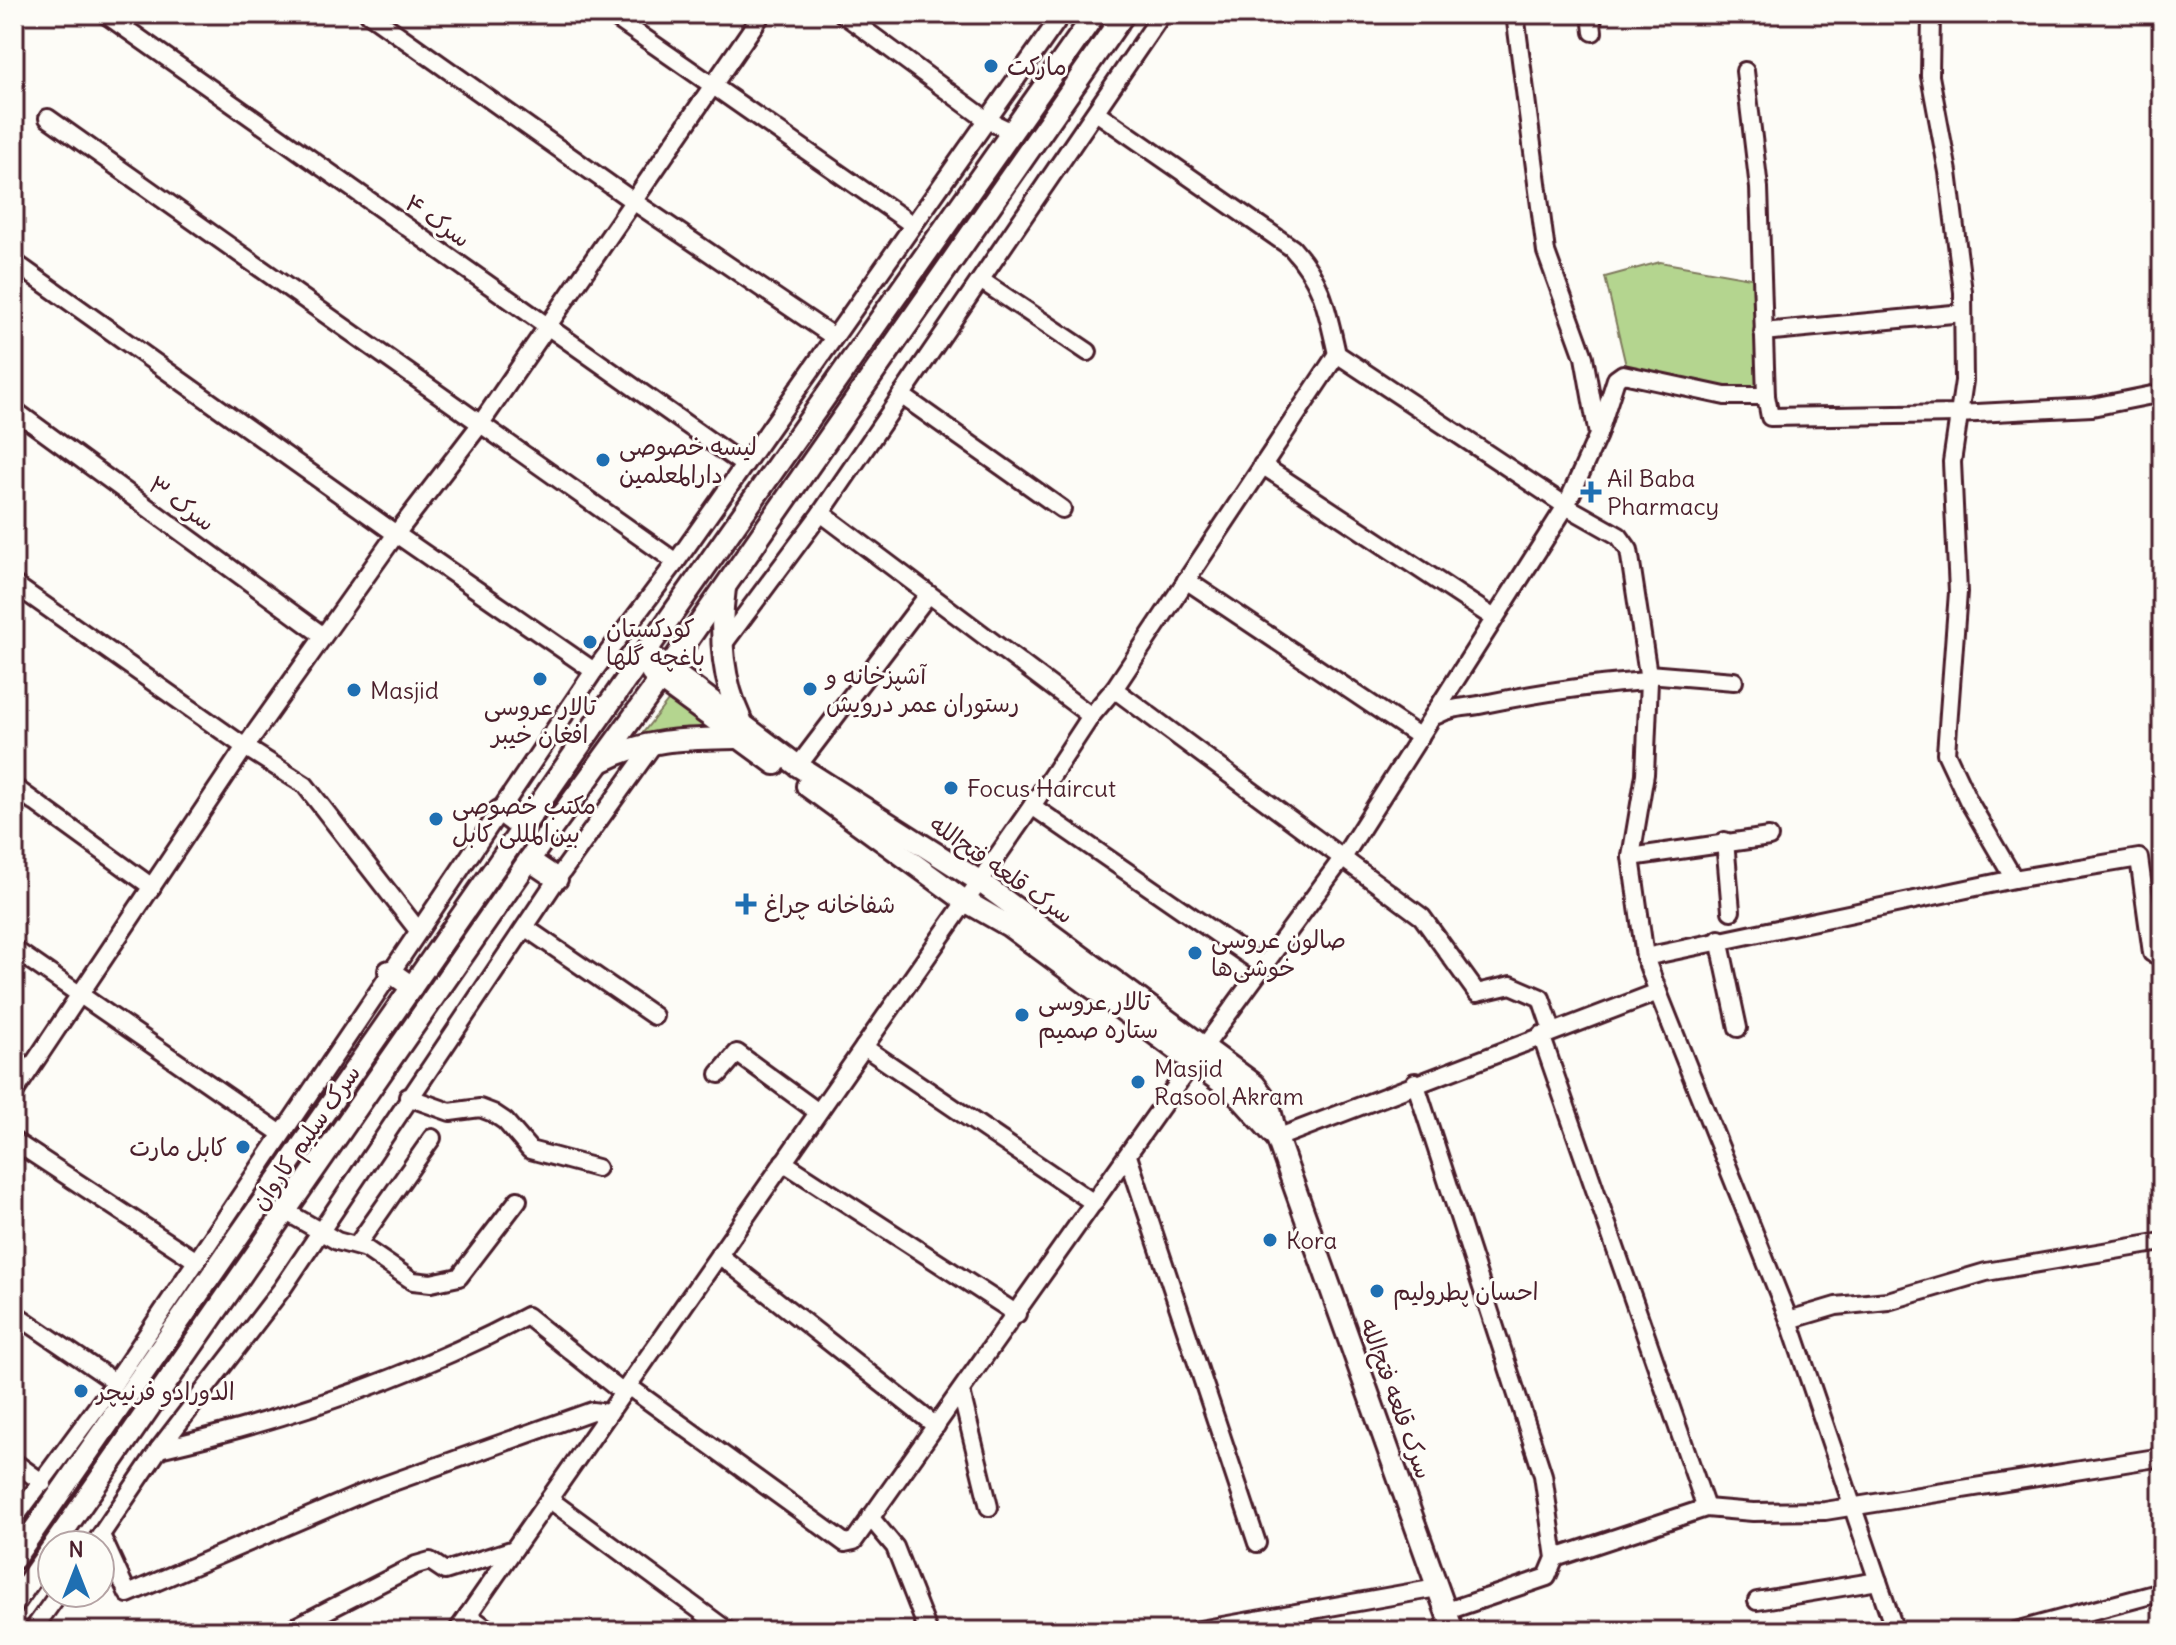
<svg xmlns="http://www.w3.org/2000/svg" width="2176" height="1645" font-family="Delius,'Playpen Sans Arabic',sans-serif">
<rect width="100%" height="100%" fill="#fdfcf7"/>
<filter id="ink" filterUnits="userSpaceOnUse"><feTurbulence type="fractalNoise" baseFrequency=".0125" numOctaves="2"/><feDisplacementMap in="SourceGraphic" scale="16" xChannelSelector="R" yChannelSelector="G"/><feConvolveMatrix kernelMatrix="1 2 1 2 8 2 1 2 1" color-interpolation-filters="sRGB"/></filter>
<g filter="url(#ink)">
<!-- green -->
<g fill="#b4d58f" stroke="#7f7a5d" stroke-width="2">
<polygon points="1660,262 1756,279 1764,389 1724,387 1627,370 1605,277"/>
<polygon points="668,701 714,729 638,739"/>
</g>
<g fill="none" stroke-linecap="round" stroke-linejoin="round">
<defs>
<g id="minor">
<polyline points="105,14 744,465"/>
<polyline points="369,14 633,201 834,337"/>
<polyline points="610,14 913,225"/>
<polyline points="843,14 987,120 1012,132"/>
<polyline points="1591,14 1593,32"/>
<polyline points="1931,14 1930,76 1948,172 1963,292 1964,381 1952,462 1958,592 1946,753 1968,800 2014,879 2139,858 2152,953 2162,957"/>
<polyline points="1745,71 1759,188 1766,396 1770,417 1958,414 2092,407 2162,393"/>
<path d="M1096,112L1292,248C1323,282 1327,310 1337,354L1566,506L1619,536L1629,550L1649,681L1645,774L1631,857L1645,957"/>
<polyline points="48,118 676,562"/>
<polyline points="14,262 396,534 479,426 762,14"/>
<polyline points="982,281 1088,352"/>
<polyline points="1763,332 1963,313"/>
<polyline points="901,395 1062,509"/>
<polyline points="14,410 322,635"/>
<polyline points="1599,432 1616,379 1623,374 1725,396 1766,396"/>
<polyline points="1262,465 1494,618"/>
<polyline points="821,513 1091,716"/>
<polyline points="1186,580 1420,737"/>
<polyline points="14,584 245,747 396,534 594,671"/>
<polyline points="722,646 821,513 1162,14"/>
<polyline points="1648,674 1734,681"/>
<polyline points="1114,689 1422,917 1477,993 1511,985 1541,998 1552,1030"/>
<path d="M1437,715C1454,706 1466,708 1484,704C1538,693 1593,684 1649,681"/>
<polyline points="798,766 928,595"/>
<polyline points="14,787 152,887"/>
<polyline points="1032,806 1265,967"/>
<polyline points="1725,841 1731,911"/>
<polyline points="1631,857 1769,837"/>
<polyline points="526,928 654,1016"/>
<polyline points="1719,939 1738,1028"/>
<polyline points="14,949 280,1133"/>
<polyline points="1658,992 1645,957 2014,879"/>
<polyline points="1541,1035 1706,1508"/>
<polyline points="864,1047 1094,1203"/>
<polyline points="719,1074 737,1053 818,1112"/>
<polyline points="1415,1082 1543,1475 1555,1558 1547,1577 1447,1611"/>
<polyline points="14,1093 245,747 305,785 417,929"/>
<polyline points="408,1097 450,1112 480,1108 493,1113 505,1121 530,1150 597,1168"/>
<polyline points="1277,1138 1658,992 1789,1320 1895,1631"/>
<polyline points="14,1141 195,1260"/>
<polyline points="1128,1156 1257,1543"/>
<polyline points="783,1162 1017,1314"/>
<polyline points="285,1211 337,1241 366,1249 413,1281 431,1283 459,1277 518,1200"/>
<polyline points="357,1245 432,1138"/>
<polyline points="719,1255 936,1426"/>
<polyline points="14,1313 115,1382"/>
<polyline points="1789,1320 1836,1306 1888,1301 1986,1272 2162,1242"/>
<polyline points="628,1386 845,1543 854,1541 1193,1062 1344,856 1566,506 1598,435 1584,357 1546,252 1515,14"/>
<polyline points="961,1392 989,1507"/>
<path d="M159,1449C285,1420 412,1377 527,1316L623,1393"/>
<polyline points="14,1462 43,1483"/>
<polyline points="549,1499 728,1631"/>
<polyline points="870,1517 895,1547 928,1631"/>
<polyline points="14,1519 111,1388 594,671 676,562 1062,14"/>
<polyline points="101,1535 128,1594 368,1491 592,1411 609,1413"/>
<polyline points="94,1545 159,1449 282,1289 557,879 655,742"/>
<polyline points="1555,1558 1706,1508 1753,1512 1825,1511 2162,1457"/>
<polyline points="1757,1601 1878,1581"/>
<polyline points="468,1615 490,1631"/>
<polyline points="32,1631 59,1593"/>
<polyline points="287,1631 416,1565 430,1561 445,1571 514,1549"/>
<polyline points="457,1631 1032,806 1091,716 1114,689 1337,354"/>
<polyline points="1194,1631 1437,1588"/>
<polyline points="2016,1631 2162,1592"/>
</g>
<g id="major">
<path d="M725,588C719,633 721,678 741,720"/>
<polyline points="657,660 798,766 979,881 1254,1084 1268,1102 1277,1138 1453,1631"/>
<polyline points="652,674 775,764"/>
<path d="M605,760C647,738 689,739 736,738"/>
<polyline points="807,786 965,901 1009,926 1193,1062 1238,1095 1274,1135"/>
<polyline points="499,811 522,828"/>
<polyline points="529,860 557,879"/>
<polyline points="389,971 412,987"/>
<polyline points="54,1545 529,860 660,680 1124,14"/>
<polyline points="14,1559 590,731 1095,14"/>
<polyline points="14,1603 52,1548"/>
</g>
</defs>
<!-- minor casing -->
<use href="#minor" stroke="#4a1f2b" stroke-width="22"/>
<!-- major casing -->
<use href="#major" stroke="#4a1f2b" stroke-width="26"/>
<!-- minor -->
<use href="#minor" stroke="#fdfcf7" stroke-width="16"/>
<!-- major -->
<use href="#major" stroke="#fdfcf7" stroke-width="20"/>
</g>
</g>
<!-- markers -->
<g fill="#1f6fb2" stroke="#fdfcf7" stroke-width="3">
<circle cx="991" cy="66" r="8"/>
<circle cx="603" cy="460" r="8"/>
<path d="M1587 480h8v8h8v8h-8v8h-8v-8h-8v-8h8z"/>
<circle cx="590" cy="642" r="8"/>
<circle cx="540" cy="679" r="8"/>
<circle cx="810" cy="689" r="8"/>
<circle cx="354" cy="690" r="8"/>
<circle cx="951" cy="788" r="8"/>
<circle cx="436" cy="819" r="8"/>
<path d="M742 892h8v8h8v8h-8v8h-8v-8h-8v-8h8z"/>
<circle cx="1195" cy="953" r="8"/>
<circle cx="1022" cy="1015" r="8"/>
<circle cx="1138" cy="1082" r="8"/>
<circle cx="243" cy="1147" r="8"/>
<circle cx="1270" cy="1240" r="8"/>
<circle cx="1377" cy="1291" r="8"/>
<circle cx="81" cy="1391" r="8"/>
</g>
<g text-anchor="middle" dominant-baseline="central" stroke-width="6" stroke-linejoin="round" paint-order="stroke">
<!-- poi labels -->
<g font-size="24" fill="#4a1f2b" stroke="#fdfcf7" text-anchor="start">
<text x="1007" y="66">مارکت</text>
<text x="619" y="446">لیسه خصوصی<tspan x="619" dy="28">دارالمعلمین</tspan></text>
<text x="1607" y="478">Ail Baba<tspan x="1607" dy="28">Pharmacy</tspan></text>
<text x="606" y="628">کودکستان<tspan x="606" dy="28">باغچه گلها</tspan></text>
<text x="826" y="675">آشپزخانه و<tspan x="826" dy="28">رستوران عمر درویش</tspan></text>
<text x="370" y="690">Masjid</text>
<text x="540" y="706" text-anchor="middle">تالار عروسی<tspan x="540" dy="28">افغان خیبر</tspan></text>
<text x="967" y="788">Focus Haircut</text>
<text x="452" y="805">مکتب خصوصی<tspan x="452" dy="28">بین‌المللی کابل</tspan></text>
<text x="764" y="904">شفاخانه چراغ</text>
<text x="1211" y="939">صالون عروسی<tspan x="1211" dy="28">خوشی‌ها</tspan></text>
<text x="1038" y="1001">تالار عروسی<tspan x="1038" dy="28">ستاره صمیم</tspan></text>
<text x="1154" y="1068">Masjid<tspan x="1154" dy="28">Rasool Akram</tspan></text>
<text x="227" y="1147" text-anchor="end">کابل مارت</text>
<text x="1286" y="1240">Kora</text>
<text x="1393" y="1291">احسان پطرولیم</text>
<text x="97" y="1391">الدورادو فرنیچر</text>
</g>
<!-- street labels -->
<g font-size="24" fill="#4a1f2b" stroke="#fdfcf7">
<text transform="translate(438 220) rotate(35)">سرک ۴</text>
<text transform="translate(182 503) rotate(36)">سرک ۳</text>
<text transform="translate(1002 869) rotate(35)">سرک قلعه فتح‌الله</text>
<text transform="translate(305 1137) rotate(-55)">سرک سلیم کاروان</text>
<text transform="translate(1397 1398) rotate(70)">سرک قلعه فتح‌الله</text>
</g>
</g>
<!-- margin -->
<rect width="2176" height="1645" fill="none" stroke="#fdfcf7" stroke-width="48"/>
<rect x="24" y="24" width="2128" height="1597" fill="none" stroke="#4a1f2b" stroke-width="3" filter="url(#ink)"/>
<!-- north arrow -->
<g transform="translate(76 1569)"><circle r="38" fill="#fdfcf7" stroke="#b5a4a5" stroke-width="2"/>
<path d="M0-6L14 30L0 20L-14 30Z" fill="#1f6fb2"/>
<text y="-12" font-size="22" font-weight="bold" text-anchor="middle" fill="#4a1f2b">N</text>
</g>
</svg>
